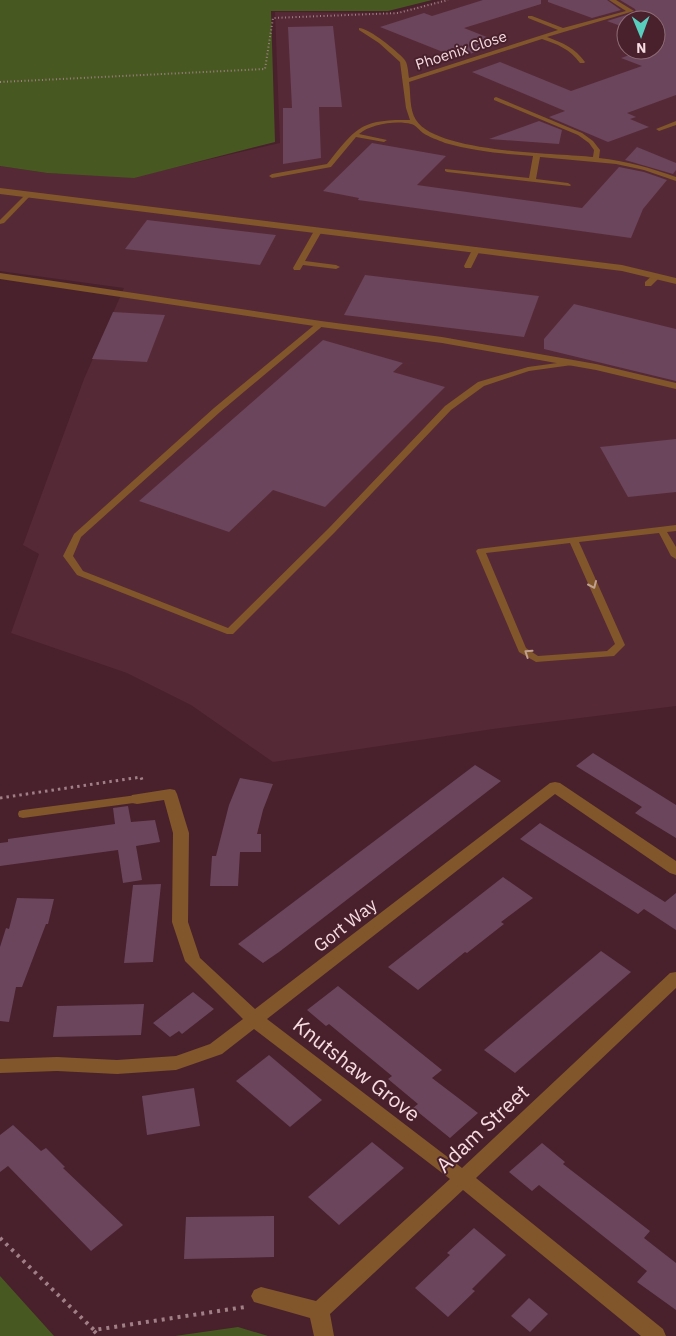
<svg xmlns="http://www.w3.org/2000/svg" width="676" height="1336" font-family="'IBM Plex Sans',sans-serif">
<rect width="100%" height="100%" fill="#48212c"/>
<!-- built -->
<path fill="#562936" fill-rule="evenodd" d="M443,0H676V706L493,729L273,762L191,705L127,673L11,633L39,554L23,545L84,379L124,288L0,271V166L47,173L134,177L280,143L275,12L392,13ZM626,20H656V50H626Z"/>
<!-- green -->
<g fill="#475920">
<polygon points="0,0 432,0 388,11 271,11 275,142 134,178 47,173 0,166"/>
<polygon points="0,1276 54,1336 0,1336"/>
<polygon points="238,1327 268,1336 175,1336"/>
</g>
<!-- building -->
<g fill="#6b455b">
<polygon points="483,0 541,0 541,4 464,28 502,43 458,58 380,27 424,13 432,16"/>
<polygon points="548,0 607,0 621,10 592,18 548,2"/>
<polygon points="620,0 676,0 676,95 627,113 636,117 630,119 649,127 608,142 549,117 565,111 472,72 500,62 571,91 642,66 621,58 644,50 656,50 656,46 665,43 656,39 656,20 626,20 626,28 607,21 636,12 635,9"/>
<polygon points="333,26 342,107 319,107 321,158 283,164 283,108 292,108 288,27"/>
<polygon points="539,121 562,130 559,144 489,139"/>
<polygon points="372,143 446,156 417,185 582,208 619,167 644,172 667,180 643,209 631,238 358,200 359,198 323,191"/>
<polygon points="637,147 676,163 676,170 673,174 625,160"/>
<polygon points="147,220 276,235 260,265 125,249"/>
<polygon points="365,275 539,296 524,337 344,315"/>
<polygon points="574,304 676,329 676,381 544,349 544,339"/>
<polygon points="113,312 165,315 147,362 92,359"/>
<polygon points="323,340 403,363 393,372 445,387 325,507 273,490 229,532 139,501"/>
<polygon points="676,439 676,492 628,497 600,447"/>
<polygon points="593,753 676,805 676,838 635,813 642,807 576,766"/>
<polygon points="475,765 501,781 279,952 263,963 238,944"/>
<polygon points="240,778 273,784 263,810 257,834 261,834 261,852 240,852 238,886 210,886 212,856 216,856 229,805"/>
<polygon points="128,806 131,822 155,820 160,842 136,846 142,880 123,883 118,850 0,866 0,843 8,842 8,839 115,824 113,808"/>
<polygon points="540,823 665,902 676,893 676,930 644,909 638,914 520,839"/>
<polygon points="503,877 533,898 501,922 504,924 467,953 465,952 418,990 388,967"/>
<polygon points="161,884 153,962 124,963 133,885"/>
<polygon points="17,898 54,899 48,924 46,924 22,987 16,987 9,1022 0,1021 0,947 6,928 9,929"/>
<polygon points="601,951 631,972 515,1073 484,1050"/>
<polygon points="338,986 442,1070 432,1078 478,1113 450,1138 413,1108 418,1104 388,1079 392,1076 329,1024 326,1026 307,1010"/>
<polygon points="193,992 214,1009 182,1034 179,1031 170,1037 153,1023"/>
<polygon points="144,1004 141,1035 53,1037 57,1006"/>
<polygon points="269,1055 322,1100 290,1127 236,1081"/>
<polygon points="194,1088 200,1126 147,1135 142,1096"/>
<polygon points="13,1125 41,1151 46,1148 65,1167 63,1168 123,1225 91,1251 8,1166 0,1172 0,1135"/>
<polygon points="372,1142 404,1168 339,1225 308,1197"/>
<polygon points="542,1143 565,1162 563,1164 650,1231 644,1238 676,1263 676,1310 637,1282 647,1271 539,1185 532,1191 509,1172"/>
<polygon points="274,1216 274,1257 184,1259 186,1217"/>
<polygon points="474,1228 506,1255 472,1289 475,1291 448,1317 415,1288 450,1255 447,1253"/>
<polygon points="529,1298 548,1314 530,1332 511,1316"/>
</g>
<g fill="none" stroke-linecap="round" stroke-linejoin="round">
<!-- path-far2 -->
<polyline stroke="#a07f87" stroke-width="2" stroke-dasharray="1 2.5" stroke-linecap="butt" points="0,82 265,69 273,18 398,13 448,0"/>
<!-- path-far1 -->
<polyline stroke="#a07f87" stroke-width="3" stroke-dasharray="2.5 4" stroke-linecap="butt" points="0,798 141,777 143,783"/>
<!-- path -->
<g stroke="#a07f87" stroke-width="4" stroke-dasharray="3 5" stroke-linecap="butt">
<polyline points="0,1238 94,1330 245,1307"/>
<polyline points="94,1331 99,1336"/>
</g>
<!-- service -->
<g fill="#81562a" fill-rule="evenodd">
<path d="M609,0H616L634,11L547,37C563,43 575,48 585,62L584,63H580C570,49 557,44 542,39L409,82C411,94 409,109 416,120C437,153 555,153 593,157L594,150L589,143L578,135L494,100V98L496,97L582,133L593,141L600,150L599,158C626,161 651,168 676,177V181L644,170L616,164L540,157L536,179L568,183L571,185L570,186L447,172L445,171V169L529,178L533,156C504,154 473,151 445,143C438,140 429,137 423,133C420,131 416,125 411,124C397,120 370,124 359,134L387,140L384,142L356,137L331,167L272,178L269,176L272,174L327,164C356,128 360,119 410,120L406,108L400,62L379,43L359,30V28C369,28 397,51 404,59C408,63 408,72 409,78L558,30L528,18V16H532L563,28L626,11Z"/>
<polygon points="676,121 676,125 659,131 656,129"/>
<polygon points="26,194 31,195 4,223 0,224 0,220"/>
<polygon points="318,229 322,231 305,261 336,265 340,267 336,269 303,265 300,270 294,270 293,268 314,231"/>
<polygon points="473,248 480,250 471,268 465,268 464,266"/>
<polygon points="654,274 657,274 661,276 651,286 645,286 645,282"/>
<polygon points="318,322 321,322 325,324 220,412 81,537 73,556 83,571 228,628 329,528 445,406 478,382 528,367 572,361 576,363 572,365 529,371 484,386 451,410 335,532 233,634 227,634 77,575 63,556 74,534 214,408"/>
<path d="M676,525V531L667,532L676,547V559L671,556L659,533L579,542L625,645L614,656L536,662L519,652L476,551L478,549ZM570,543L615,644L607,651L538,656L526,648L486,553Z"/>
<polygon points="137,795 141,796 142,799 141,802 23,818 19,817 18,814 19,811 23,810"/>
</g>
<!-- minor -->
<g fill="#81562a" fill-rule="evenodd">
<polygon points="0,188 622,265 676,278 676,284 622,271 0,194"/>
<polygon points="0,273 321,321 442,337 596,364 676,383 676,389 596,370 442,343 321,327 0,279"/>
<polygon points="555,782 560,783 676,861 676,875 670,873 555,794 267,1019 462,1168 670,973 676,972 676,988 476,1178 663,1329 666,1336 641,1336 463,1190 330,1314 334,1336 314,1336 310,1318 254,1302 251,1296 254,1290 261,1287 316,1301 450,1179 254,1029 222,1054 176,1070 117,1074 57,1071 0,1073 0,1059 57,1057 117,1060 176,1056 210,1044 243,1019 185,961 172,922 173,833 164,800 137,804 132,803 130,799 132,795 170,789 175,790 177,794 189,833 188,922 200,958 255,1009 550,783"/>
</g>
</g>
<!-- one-way arrows -->
<defs><path id="oneway-chevron" d="M-2-3.5L2.5 0L-2 3.5" fill="none" stroke-width="1.6" stroke-linecap="round" stroke-linejoin="round" transform="scale(1.25)"/></defs>
<g stroke="#c2a08f">
<use href="#oneway-chevron" transform="translate(593 585) rotate(66)"/>
<use href="#oneway-chevron" transform="translate(528 653) rotate(-146)"/>
</g>
<g text-anchor="middle" dominant-baseline="central" stroke-width="4" stroke-linejoin="round" paint-order="stroke">
<!-- far-street labels -->
<g font-size="15" fill="#f7dce2" stroke="#48212c">
<text transform="translate(461 50) rotate(-18)">Phoenix Close</text>
</g>
<!-- street labels -->
<g font-size="18" fill="#f7dce2" stroke="#48212c">
<text transform="translate(345 925) rotate(-38)">Gort Way</text>
</g>
<!-- near-street labels -->
<g font-size="21" fill="#f7dce2" stroke="#48212c">
<text transform="translate(357 1069) rotate(38)">Knutshaw Grove</text>
<text transform="translate(482 1128) rotate(-43)">Adam Street</text>
</g>
</g>
<!-- north arrow -->
<g transform="translate(641 35) rotate(179)"><circle r="24" fill="#48212c" stroke="#8e6c75"/>
<path d="M0-4L9 19L0 12L-9 19Z" fill="#58cebf"/>
<text y="-8" font-size="14" font-weight="bold" text-anchor="middle" fill="#f7dce2">N</text>
</g>
</svg>
